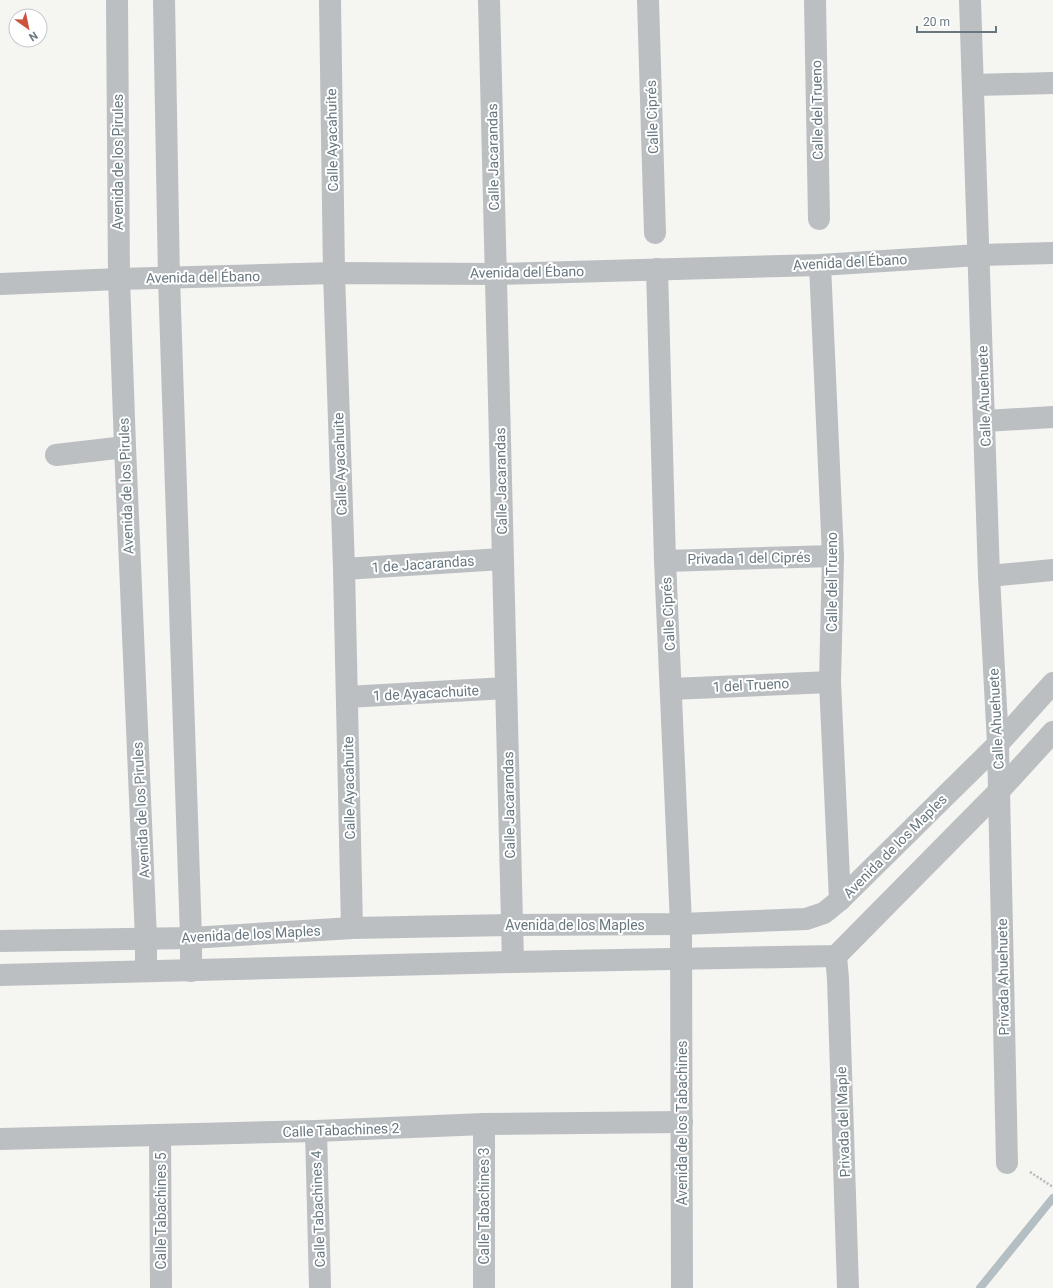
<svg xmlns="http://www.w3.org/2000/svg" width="1053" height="1288" font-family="Roboto,sans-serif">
<rect width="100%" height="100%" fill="#f5f5f2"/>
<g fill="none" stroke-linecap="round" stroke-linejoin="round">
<!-- stream -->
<polyline stroke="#b3bfc2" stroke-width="8" points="980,1288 1053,1198"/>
<!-- path -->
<polyline stroke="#b5b9ba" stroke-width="2.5" stroke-dasharray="2 2" stroke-linecap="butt" points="1030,1172 1053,1187"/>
<!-- minor -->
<g stroke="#bbbfc2" stroke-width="22">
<polyline points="117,0 119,279 125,447 146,939 146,971"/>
<polyline points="164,0 169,278 191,938 191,971"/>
<polyline points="330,0 334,273 344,569 352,928"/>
<polyline points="489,0 513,962"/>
<polyline points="648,0 655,233"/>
<polyline points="815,0 819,219"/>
<polyline points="970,0 989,576 998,744 1007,1163"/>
<polyline points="973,85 1053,83"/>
<polyline points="820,265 833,556 830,682 840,900"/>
<polyline points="657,269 665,561 681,924 682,1288"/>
<polyline points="0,284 119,279 334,273 496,274 820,265 979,255 1053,253"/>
<polyline points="985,421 1053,417"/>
<polyline points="56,455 125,447"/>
<polyline points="665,561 833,556"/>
<polyline points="344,569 502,559"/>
<polyline points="989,576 1053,570"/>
<polyline points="671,689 830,682"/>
<polyline points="347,697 506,688"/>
<polyline points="0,941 191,938 352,928 512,925 681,924 806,919 824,913 840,900 998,744 1053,683"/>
<polyline points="836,956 838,979 848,1288"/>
<polyline points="0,975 513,962 836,956 999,791 1053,732"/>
<polyline points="316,1131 320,1288"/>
<polyline points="160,1135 161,1288"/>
<polyline points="0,1139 316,1131 484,1124 682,1122"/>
<polyline points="484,1288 484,1124"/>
</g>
</g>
<g text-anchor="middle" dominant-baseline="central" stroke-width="4" stroke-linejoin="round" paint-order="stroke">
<!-- street labels -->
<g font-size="14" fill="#68777f" stroke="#fff">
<text transform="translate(817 110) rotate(-91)">Calle del Trueno</text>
<text transform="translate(652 117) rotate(-92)">Calle Ciprés</text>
<text transform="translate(332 140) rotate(-91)">Calle Ayacahuite</text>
<text transform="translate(493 157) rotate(-91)">Calle Jacarandas</text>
<text transform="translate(118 162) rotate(-90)">Avenida de los Pirules</text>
<text transform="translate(850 262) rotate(-3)">Avenida del Ébano</text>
<text transform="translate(527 272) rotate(-1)">Avenida del Ébano</text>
<text transform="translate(203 277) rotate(-1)">Avenida del Ébano</text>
<text transform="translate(984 396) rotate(-92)">Calle Ahuehuete</text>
<text transform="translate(340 464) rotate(-92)">Calle Ayacahuite</text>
<text transform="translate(501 481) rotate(-91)">Calle Jacarandas</text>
<text transform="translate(126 486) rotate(-92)">Avenida de los Pirules</text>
<text transform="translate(749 558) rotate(-1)">Privada 1 del Ciprés</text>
<text transform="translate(423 564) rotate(-4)">1 de Jacarandas</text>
<text transform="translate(832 582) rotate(-90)">Calle del Trueno</text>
<text transform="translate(668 614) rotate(-93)">Calle Ciprés</text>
<text transform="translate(751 685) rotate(-3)">1 del Trueno</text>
<text transform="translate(426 693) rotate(-3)">1 de Ayacachuite</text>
<text transform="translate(996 719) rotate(-93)">Calle Ahuehuete</text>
<text transform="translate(349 788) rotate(-91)">Calle Ayacahuite</text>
<text transform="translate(509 805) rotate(-91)">Calle Jacarandas</text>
<text transform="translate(141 810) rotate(-93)">Avenida de los Pirules</text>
<text transform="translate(895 846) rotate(-45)">Avenida de los Maples</text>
<text x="575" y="925">Avenida de los Maples</text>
<text transform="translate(251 934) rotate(-3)">Avenida de los Maples</text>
<text transform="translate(1003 977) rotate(-91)">Privada Ahuehuete</text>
<text transform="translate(843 1122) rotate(-92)">Privada del Maple</text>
<text transform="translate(682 1123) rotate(-90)">Avenida de los Tabachines</text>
<text transform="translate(341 1130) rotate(-2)">Calle Tabachines 2</text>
<text transform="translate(484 1206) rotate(-90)">Calle Tabachines 3</text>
<text transform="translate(318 1209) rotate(-92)">Calle Tabachines 4</text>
<text transform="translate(161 1211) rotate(-90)">Calle Tabachines 5</text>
</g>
</g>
<!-- north arrow -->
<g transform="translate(28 28) rotate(147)"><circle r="19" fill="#ffffff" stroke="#c3c9cc"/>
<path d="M0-3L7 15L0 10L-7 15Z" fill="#cc523b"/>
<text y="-6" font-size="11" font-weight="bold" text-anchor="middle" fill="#68777f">N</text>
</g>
<!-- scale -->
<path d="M917 26v6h79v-6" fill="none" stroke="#68777f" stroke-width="2"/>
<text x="923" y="26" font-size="12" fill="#68777f" stroke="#ffffff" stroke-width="3" paint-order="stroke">20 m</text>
</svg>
